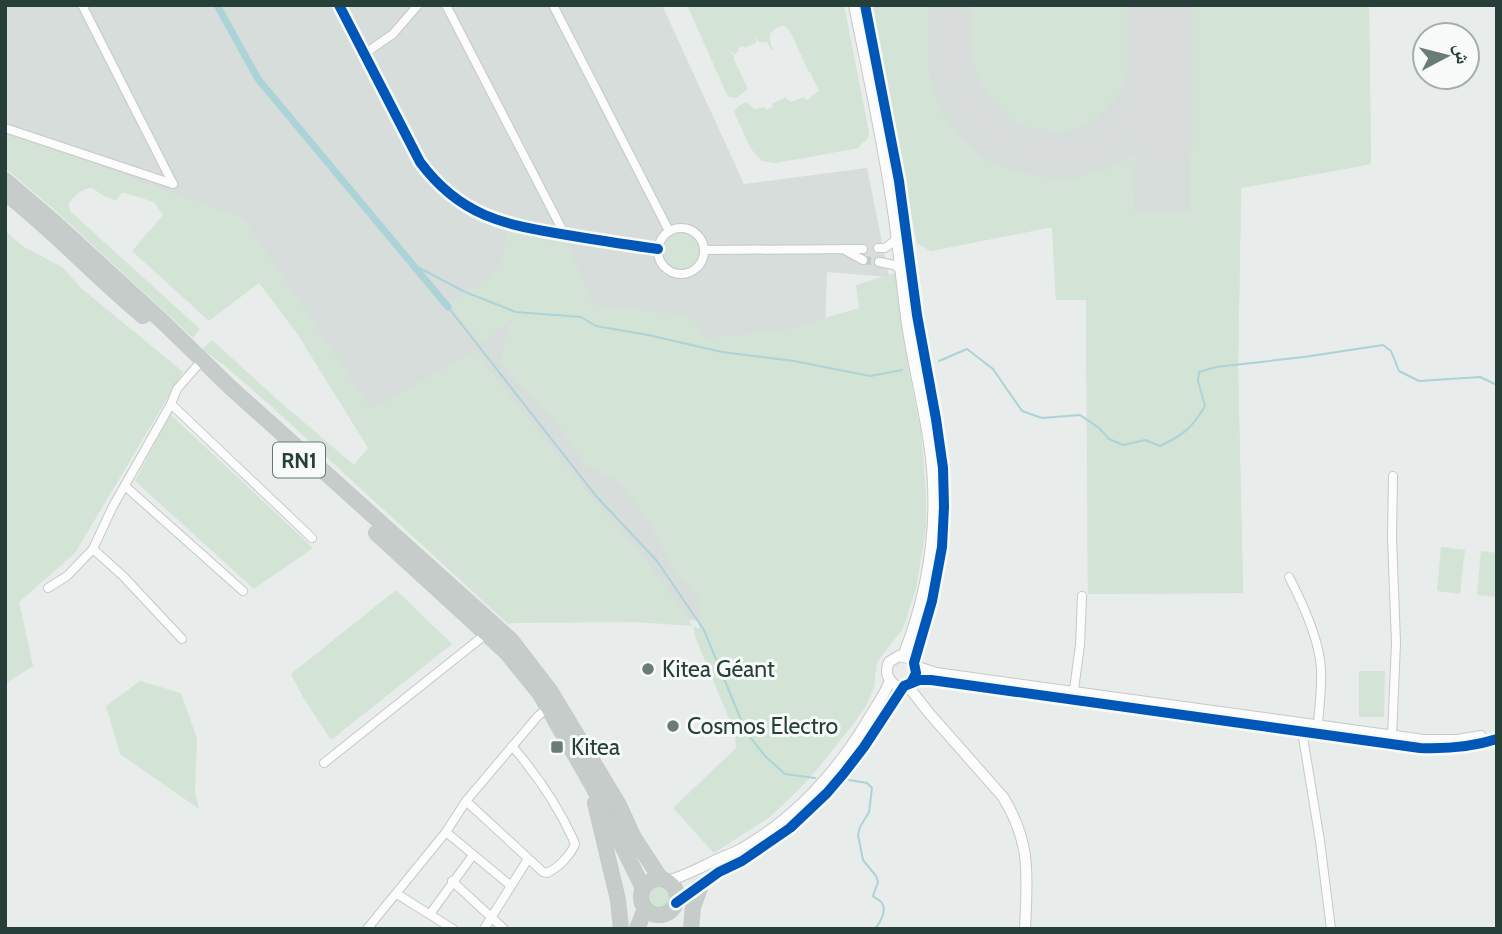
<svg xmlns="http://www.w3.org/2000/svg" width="1502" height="934" font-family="Cabin,'Noto Naskh Arabic',sans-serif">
<rect width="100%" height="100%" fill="#e8ecea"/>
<!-- built -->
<g fill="#d6ddda">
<polygon points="5,5 662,5 744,184 867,168 889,277 827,272 825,330 784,627 688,620 509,618 243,227 5,135"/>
<polygon points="885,5 1369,5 1371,164 1241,188 1238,367 1243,593 1088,594 1086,300 1056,300 1052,227 931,251 917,243"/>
</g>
<!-- green -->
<g fill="#d3e4d7">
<polygon points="687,5 844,5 869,133 868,139 860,145 859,148 776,163 762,161 751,149 734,112 738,106 747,102 754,109 764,107 766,110 773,107 772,104 783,99 785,97 791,102 804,97 806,100 811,98 811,96 819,91 810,72 809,72 790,31 784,26 778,27 770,34 770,41 773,50 771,50 767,42 759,42 754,35 757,42 745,48 744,46 738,48 739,51 735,54 727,50 734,55 734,60 748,89 736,98 728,97"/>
<polygon points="870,5 928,5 928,61 931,83 941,112 961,139 990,163 1019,173 1050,178 1075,178 1104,171 1130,157 1135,157 1134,211 1190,211 1190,149 1193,149 1193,5 1369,5 1371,164 1241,188 1238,367 1243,593 1088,594 1086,300 1056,300 1052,227 931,251 917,243"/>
<polygon points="973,5 1127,5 1127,77 1117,96 1096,118 1077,128 1059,132 1027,127 1009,117 988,97 978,77 973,59"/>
<path d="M5,128L131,178L243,218L372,409L475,351L578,481L649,564L693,626L699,629L700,599L671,566L650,523L621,483L586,465L573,449L560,427L501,362L505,340L513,319L481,344L449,303L485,281L502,262L507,232L567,244L594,305L691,316L698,330L705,338L781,331L859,308L856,285L895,273L910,377L921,432L926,491V528L923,547L916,588L905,623L902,630L877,662L874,687L867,704L857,719L820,766L805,783L770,817L714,853L673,808L736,748L735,733L696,639L693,626L635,622L516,623L508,624L272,407L225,366L202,349L212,340L279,401L354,465L368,448L298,335L259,283L209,321L132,251L163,215L154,202L122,192L116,201L104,196L92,188C80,189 76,195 69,203L70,211L200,329L193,338L57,212L5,168Z"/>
<polygon points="5,231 24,247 62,267 81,288 183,372 75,553 19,602 33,666 5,684"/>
<circle cx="682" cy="251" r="17"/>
<polygon points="170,414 313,548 254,589 135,481"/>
<polygon points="1441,547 1465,550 1460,594 1437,591"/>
<polygon points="1481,551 1497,553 1497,597 1477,595"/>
<polygon points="396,590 452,644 331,740 303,697 291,674"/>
<polygon points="1359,671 1385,671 1384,717 1359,717"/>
<polygon points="140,681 181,693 197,739 195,792 199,809 120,754 106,706"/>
<circle cx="657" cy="898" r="12"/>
</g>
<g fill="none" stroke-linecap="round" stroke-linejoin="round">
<!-- stream -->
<g stroke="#acd3d7" stroke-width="2">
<polyline points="414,265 465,292 516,312 581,317 596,326 648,335 722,352 794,361 870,376 902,370"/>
<polyline points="448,307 596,496 657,561 704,630 746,732 766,757 785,774 815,778"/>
<path d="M939,361L967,349L993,369L1022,411L1042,418L1080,415L1099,428L1109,439L1123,445L1145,440L1160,446C1183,435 1192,428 1205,406L1198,381L1199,372L1216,367L1304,357L1383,345L1391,351L1399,371L1419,381L1480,377L1497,385"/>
<polyline points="1497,438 1497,446"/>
<path d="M849,780L867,783L872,788L869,812L860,827L858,835L863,860L876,876L878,882L873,896C876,899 880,900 882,903C887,911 880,923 875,929"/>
</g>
<!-- canal -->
<polyline stroke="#acd3d7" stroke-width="7" points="217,5 258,79 448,307"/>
<!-- taxiway -->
<path stroke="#d8dcda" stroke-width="19" d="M954,5C954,36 950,72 966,99C996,151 1066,174 1116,135C1126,128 1136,120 1141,108C1154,84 1157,53 1162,26"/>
<!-- runway -->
<polyline stroke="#d8dcda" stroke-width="47" points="1162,5 1163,148"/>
<!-- minor-tunnel -->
<polyline stroke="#c1c9c6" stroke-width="8" stroke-dasharray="8 4" stroke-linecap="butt" points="863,260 879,262"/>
<defs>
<g id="minor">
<polyline points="82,5 173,184"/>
<path d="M339,5L420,162C460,216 504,225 567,235C597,240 628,245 658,249"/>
<polyline points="446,5 565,235"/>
<polyline points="553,5 669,231"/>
<polyline points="364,54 393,34 418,5"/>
<polyline points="5,128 173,184"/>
<circle cx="681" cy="251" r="23"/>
<polyline points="878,248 885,248 897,239"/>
<polyline points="843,249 863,260"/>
<polyline points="704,250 863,249"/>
<polyline points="879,262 894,265 901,270"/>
<polyline points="171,404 312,538"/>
<polyline points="125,486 243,591"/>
<polyline points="93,549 123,576 182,639"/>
<path d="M1289,577C1303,604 1320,640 1321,670C1322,689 1319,707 1318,725"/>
<polyline points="48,588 67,576 93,549 112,508 171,404 177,389 197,366"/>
<polyline points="1073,697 1080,645 1082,596"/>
<polyline points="1302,731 1320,841 1331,929"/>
<polyline points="1392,736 1396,643 1392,537 1393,476"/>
<polyline points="324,763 486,634"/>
<path d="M466,801L543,872L547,873C558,868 570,856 575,844L573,839C557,804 537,775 512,746"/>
<polyline points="446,832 511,886"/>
<polyline points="452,881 504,929"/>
<polyline points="397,894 453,929"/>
<polyline points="430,914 473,855"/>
<polyline points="367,929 446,832 466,801 538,716 548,708"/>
<polyline points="484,929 528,859"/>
</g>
<g id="tertiary">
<path d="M854,5C867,69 881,133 891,198C898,239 901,282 907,324C913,364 923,403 929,443C940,516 930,588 903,656"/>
<polyline points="865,5 899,181 917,315 936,419 943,468 944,507 942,547 932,601 914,663 916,673 911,683"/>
<polyline points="915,666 936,673 1424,740 1457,740 1481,736"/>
<path d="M894,684C887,679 885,671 889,662L899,656L908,658"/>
<path d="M907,685L929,713L1003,797C1032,844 1027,877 1025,929"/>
<path d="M667,881C685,876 700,868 716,860C725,856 733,853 741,849C793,819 835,774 866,723C874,709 884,696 890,681"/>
<path d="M676,903L719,872L742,861L790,828L827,793L844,773L864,747L904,686L919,680H931L1420,748C1446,749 1472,747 1497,739"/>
</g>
<g id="trunk">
<polyline points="5,180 53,221 164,323 230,387 511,640 551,692 619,805 634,838 661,879"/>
<path d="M5,193C54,231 96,277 143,316"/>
<polyline points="376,533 506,652 540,694 592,785 643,888"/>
<polyline points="595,803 618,900 621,929"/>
<circle cx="659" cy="897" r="18"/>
<polyline points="637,929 645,909"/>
<polyline points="691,929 693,907 701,885"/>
</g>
</defs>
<!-- minor casing -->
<use href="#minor" stroke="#c5c9c7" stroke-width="10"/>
<!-- tertiary casing -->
<use href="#tertiary" stroke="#c5c9c7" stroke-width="12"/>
<!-- trunk casing -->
<use href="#trunk" stroke="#c3cac8" stroke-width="16"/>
<!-- minor -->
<use href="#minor" stroke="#fcfcfc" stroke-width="8"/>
<!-- tertiary -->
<use href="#tertiary" stroke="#fcfcfc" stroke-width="10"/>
<!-- trunk -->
<use href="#trunk" stroke="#c6ccca" stroke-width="14"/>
<defs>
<g id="cycleway">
<path d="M339,5L420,162C460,216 504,225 567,235C597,240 628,245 658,249"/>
<polyline points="865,5 899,181 917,315 936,419 943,468 944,507 942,547 932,601 914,663 916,673 911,683"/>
<path d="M676,903L719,872L742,861L790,828L827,793L844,773L864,747L904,686L919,680H931L1420,748C1446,749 1472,747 1497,739"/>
</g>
</defs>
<!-- cycleway casing -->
<use href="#cycleway" stroke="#f7faf8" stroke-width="15"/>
<!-- cycleway -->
<use href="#cycleway" stroke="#0057b8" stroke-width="10"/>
</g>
<!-- markers -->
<g fill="#6a7c76" stroke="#f7faf8" stroke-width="2.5">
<circle cx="648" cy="669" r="7"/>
<circle cx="673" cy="726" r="7"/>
<rect x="550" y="740" width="14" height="14" rx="3.5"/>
</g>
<g text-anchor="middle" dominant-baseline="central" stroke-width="6" stroke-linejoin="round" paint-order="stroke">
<!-- shield labels -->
<rect fill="#f7faf8" stroke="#657772" stroke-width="2" x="273" y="442.5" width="52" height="35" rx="5"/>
<g font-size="21" font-weight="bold" fill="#263f38">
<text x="299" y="460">RN1</text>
</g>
<!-- poi labels -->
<g font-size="23" fill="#263f38" stroke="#f7faf8" text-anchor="start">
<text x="662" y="669">Kitea Géant</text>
<text x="687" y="726">Cosmos Electro</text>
<text x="571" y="747">Kitea</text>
</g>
</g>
<!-- border -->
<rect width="1502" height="934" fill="none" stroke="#263f38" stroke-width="14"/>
<!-- north arrow -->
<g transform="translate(1446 56) rotate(83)"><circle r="33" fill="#f7faf8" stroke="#a3afab" stroke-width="2"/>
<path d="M0-5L12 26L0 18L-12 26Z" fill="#6a7c76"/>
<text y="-10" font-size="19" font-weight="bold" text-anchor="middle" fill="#263f38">ش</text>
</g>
</svg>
